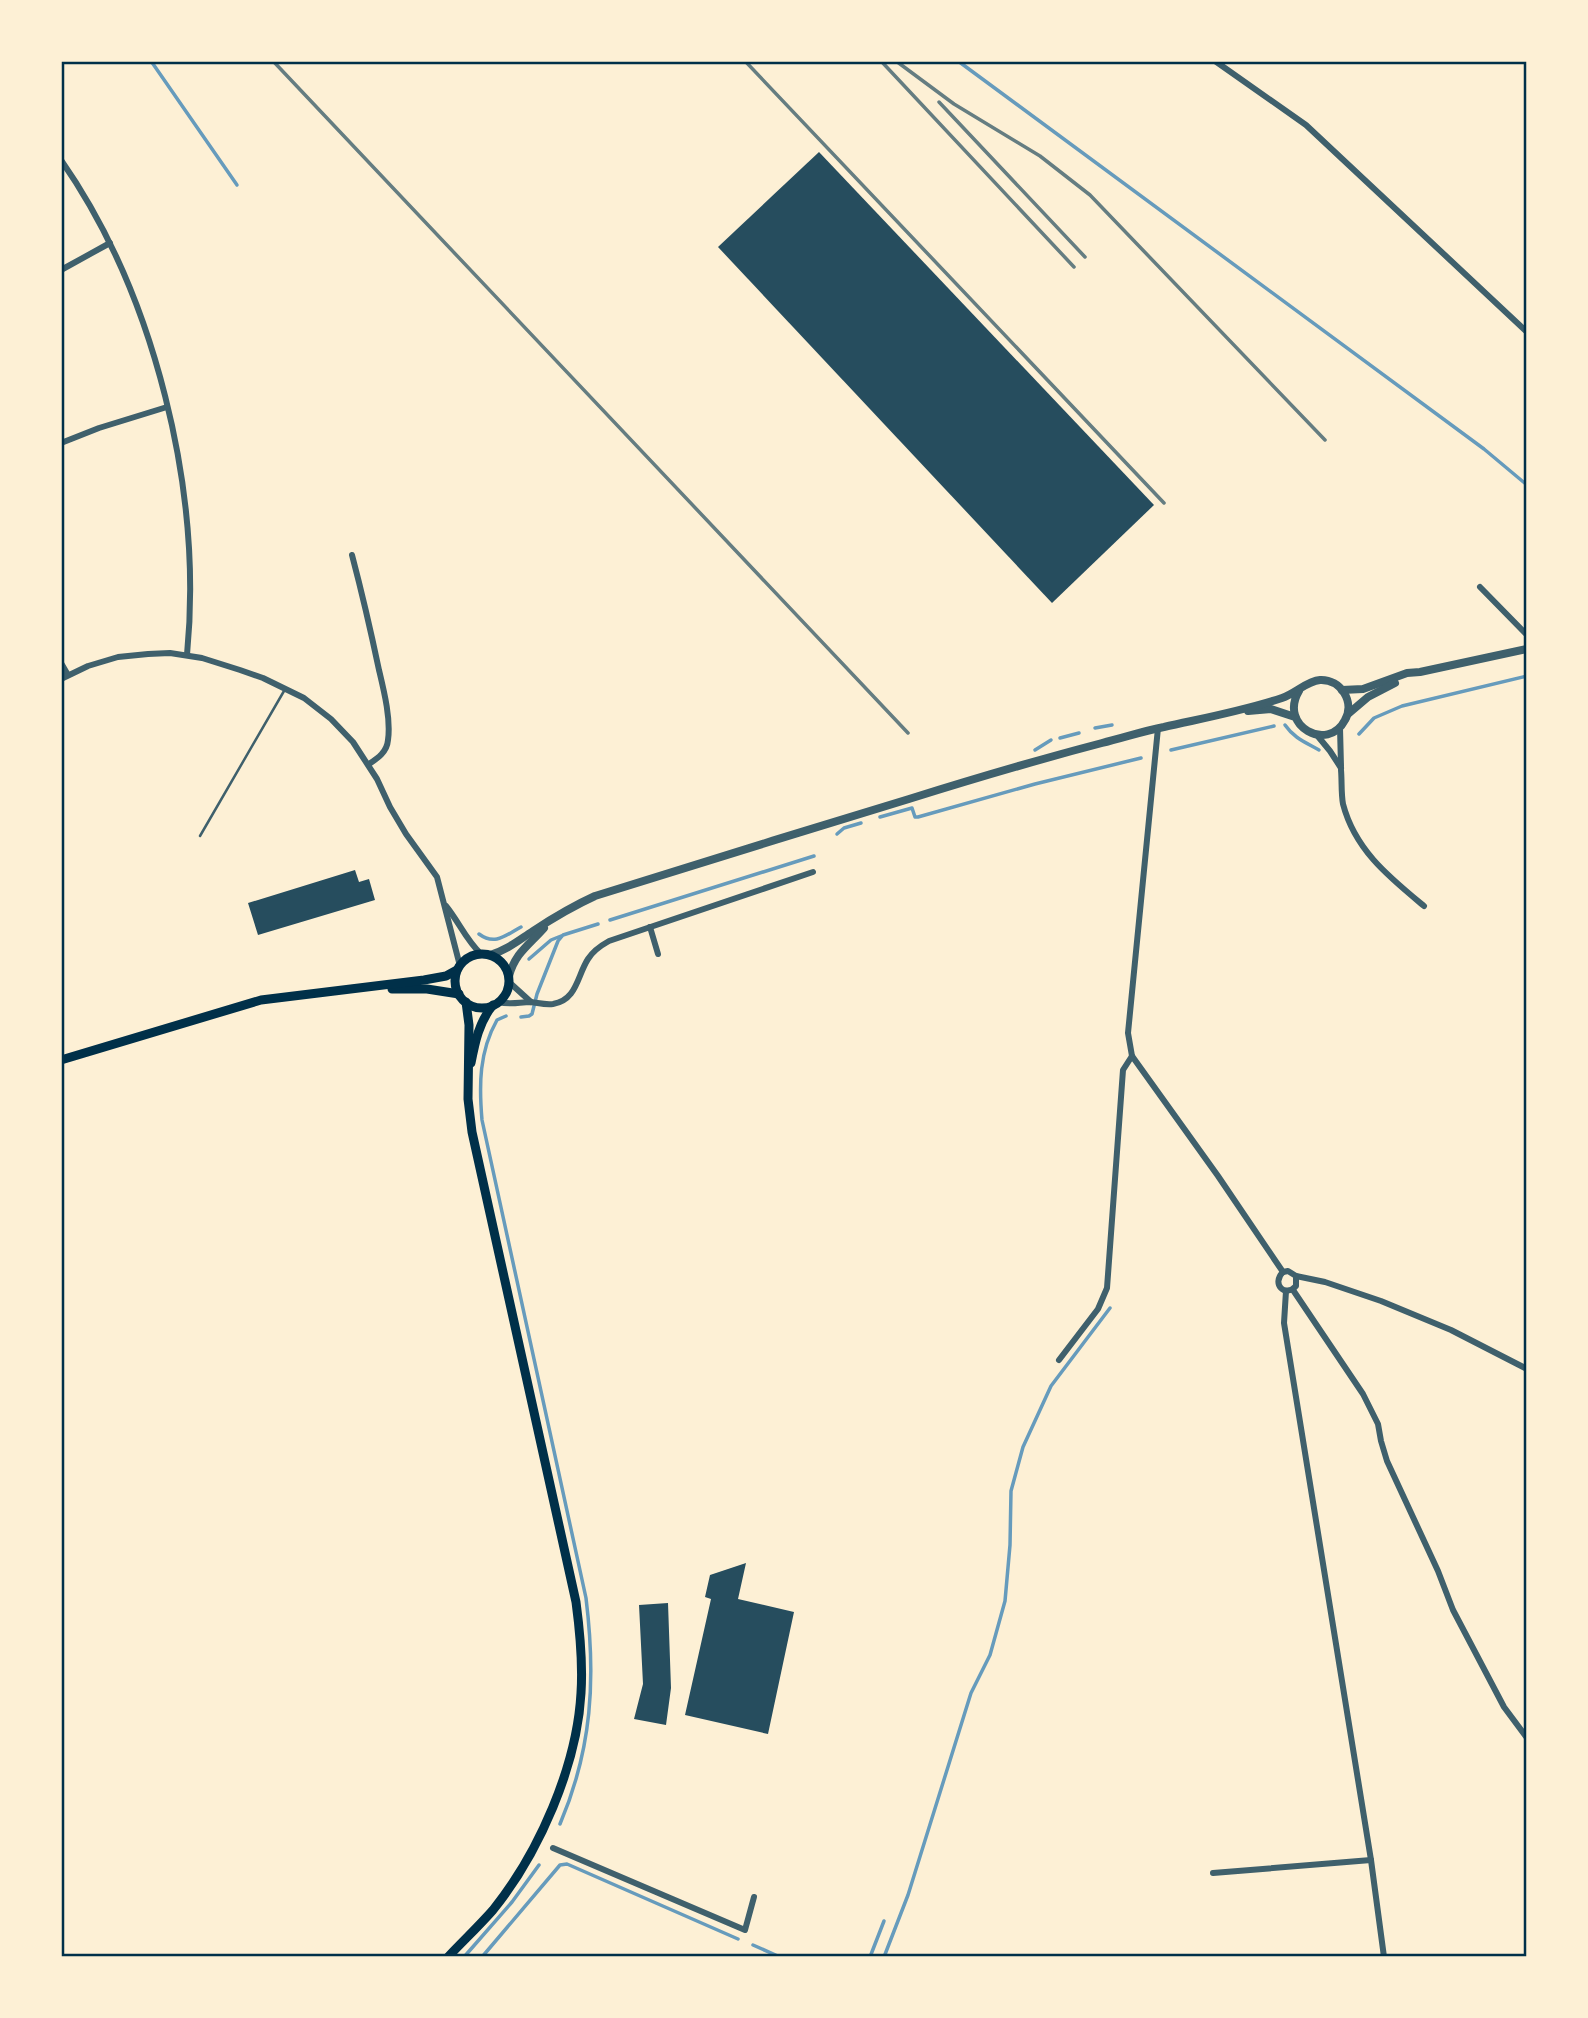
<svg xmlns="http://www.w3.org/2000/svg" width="1588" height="2018" font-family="Jost,sans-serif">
<rect width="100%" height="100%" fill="#fdf0d5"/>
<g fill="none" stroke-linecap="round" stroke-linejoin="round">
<!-- stream -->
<g stroke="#669bbc" stroke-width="3.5">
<polyline points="151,61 237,185"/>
<polyline points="958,61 1484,449 1527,485"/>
<path d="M1285,725C1294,738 1305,742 1319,750"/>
<polyline points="1095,728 1112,725"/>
<polyline points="1359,734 1374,718 1402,706 1527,676"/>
<polyline points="1060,738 1079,733"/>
<polyline points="1035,750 1051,740"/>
<polyline points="1171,750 1274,726"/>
<polyline points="880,817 912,808 915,817 918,817 1035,784 1141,758"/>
<polyline points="837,834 844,828 861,823"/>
<polyline points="610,920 814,856"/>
<path d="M479,934C495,946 506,935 521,927"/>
<polyline points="529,959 551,940 561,936"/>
<path d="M506,1016L497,1020C479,1052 479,1085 482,1120L586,1598C596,1679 592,1749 560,1824"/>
<polyline points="521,1017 529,1016 532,1014 537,994 558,941 563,935 598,924"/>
<polyline points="753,1945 780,1957"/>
<polyline points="464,1957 512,1902 539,1865"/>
<polyline points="482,1957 560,1865 567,1864 738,1939"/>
<polyline points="870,1957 884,1921"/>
<polyline points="884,1957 908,1895 971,1693 990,1655 1005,1601 1010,1545 1011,1491 1023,1447 1051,1386 1110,1308"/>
</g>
</g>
<!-- building -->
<g fill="#264d5e">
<polygon points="819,152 1154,505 1052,603 718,247"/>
<polygon points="355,870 359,882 369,879 375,900 258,935 248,903"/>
<polygon points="746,1563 738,1599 794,1612 768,1734 685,1715 711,1599 705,1597 710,1575"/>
<polygon points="668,1603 671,1688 666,1725 634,1719 643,1684 639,1605"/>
</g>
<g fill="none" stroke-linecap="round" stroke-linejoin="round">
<!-- service -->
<polyline stroke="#3f606c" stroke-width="2.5" points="200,836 284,691"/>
<!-- minor -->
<g stroke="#3f606c" stroke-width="6">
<polyline points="1215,61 1306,125 1527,332"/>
<path d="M61,160C155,295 203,491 187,655"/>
<polyline points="61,270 110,243"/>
<polyline points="61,443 99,428 167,407"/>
<path d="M352,555C362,593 371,632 379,670C384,691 391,719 388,740C387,752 378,758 369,764"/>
<polyline points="1480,587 1527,635"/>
<polyline points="61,663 68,675"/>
<polyline points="61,679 88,666 118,657 148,654 170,653 202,658 240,670 263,678 304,698 331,719 353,742 377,779 390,807 406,834 437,877 460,966"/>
<polyline points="1158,728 1128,1033 1132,1056 1218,1176 1283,1272"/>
<polyline points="1340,728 1341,766"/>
<polyline points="1316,734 1330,751 1341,768"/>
<path d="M1341,770C1342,781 1341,793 1343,804C1355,850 1389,877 1424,906"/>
<path d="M446,906C459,922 466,940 481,954"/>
<polyline points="650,927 658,954"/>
<polyline points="509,982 531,1002"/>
<path d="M498,1002C512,1005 519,1002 531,1002C539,1003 545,1005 553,1004C577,1000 577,976 588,959C593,951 600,946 609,941L813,872"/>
<polyline points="1283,1272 1288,1271 1296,1276 1325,1282 1381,1301 1451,1330 1527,1369"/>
<path d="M1283,1272C1271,1284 1285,1298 1296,1286V1276"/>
<polyline points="1293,1290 1363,1394 1378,1424 1381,1441 1387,1461 1438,1571 1453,1610 1504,1707 1527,1738"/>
<polyline points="1286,1291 1284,1323 1371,1860 1384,1957"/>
<polyline points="1059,1360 1098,1309 1107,1288 1123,1070 1132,1056"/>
<polyline points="553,1848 745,1930 754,1897"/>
<polyline points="1213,1873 1371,1860"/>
</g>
<!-- tertiary -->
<g stroke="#3f606c" stroke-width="8">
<polyline points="1342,690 1363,689 1407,673 1420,672 1527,649"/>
<polyline points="1248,711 1271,709 1295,717"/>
<polyline points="1348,714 1368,697 1395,683"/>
<path d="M490,955C507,950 519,940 533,931C553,918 573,906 595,896C700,863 804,831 909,799C973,779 1037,760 1102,743C1123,738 1143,731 1164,727C1204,718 1243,711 1282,698C1296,693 1307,681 1320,680C1341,679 1355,702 1345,720C1328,753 1278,726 1299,691"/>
<path d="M509,976C515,953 529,945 544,928"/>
</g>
<!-- secondary -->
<g stroke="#003049" stroke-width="9">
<circle cx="482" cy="981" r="27"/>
<polyline points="392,989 427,989 459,994"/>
<polyline points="61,1060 261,1000 424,980 446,976 457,970"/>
<path d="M471,1063C475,1042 479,1022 493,1005"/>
<path d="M448,1957C463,1941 479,1926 493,1910C539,1853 577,1766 581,1693C583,1662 580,1632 576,1602L472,1132L468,1099L469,1025L466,1002"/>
</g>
<!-- rail -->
<g stroke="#657d81" stroke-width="3.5">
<polyline points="273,61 908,733"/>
<polyline points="745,61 1164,503"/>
<polyline points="881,61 1074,267"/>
<polyline points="896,61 954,104 1040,156 1090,195 1325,440"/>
<polyline points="939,102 1085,257"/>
</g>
</g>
<!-- border -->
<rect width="1588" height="2018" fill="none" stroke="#fdf0d5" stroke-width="126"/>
<rect x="63" y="63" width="1462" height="1892" fill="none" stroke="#003049" stroke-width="2.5"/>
</svg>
